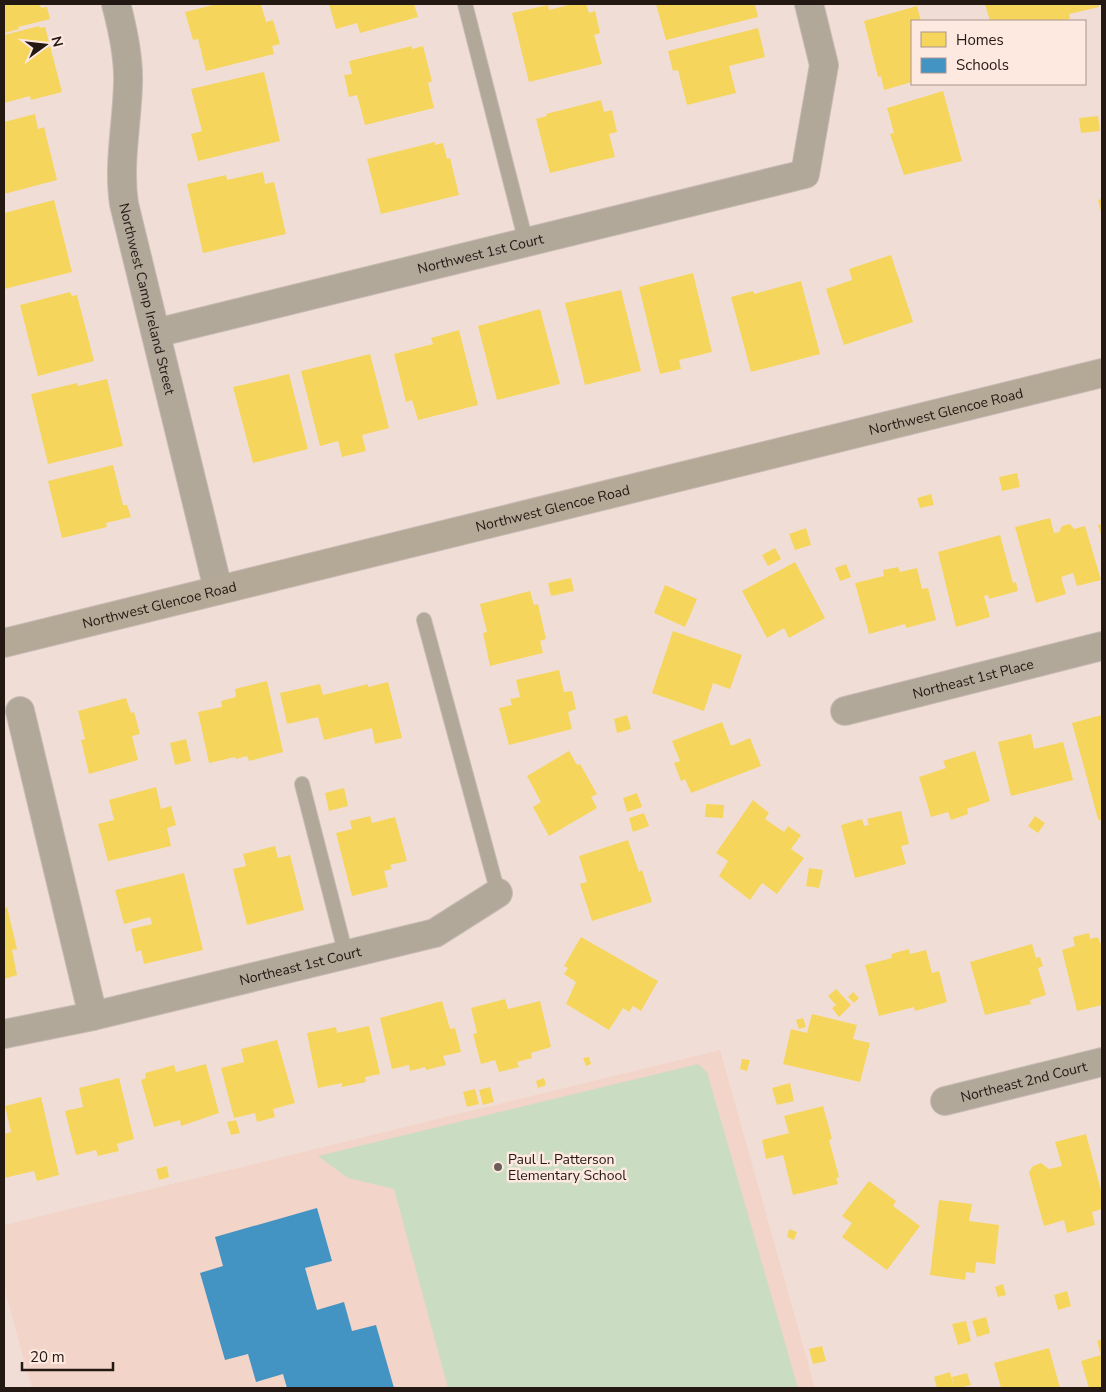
<svg xmlns="http://www.w3.org/2000/svg" width="1106" height="1392" font-family="'Nunito Sans',sans-serif">
<rect width="100%" height="100%" fill="#f0ded6"/>
<!-- built -->
<polygon fill="#f3d4c8" points="720,1050 815,1388 32,1388 4,1288 4,1225"/>
<!-- green -->
<polygon fill="#cadcc2" points="698,1064 707,1072 798,1388 448,1388 394,1189 348,1178 318,1156"/>
<!-- homes -->
<g fill="#f6d55c">
<polygon points="4,4 40,4 41,8 47,7 50,19 18,27 19,29 4,33"/>
<polygon points="217,4 261,4 266,22 273,20 280,44 272,46 274,54 206,71 198,39 193,40 185,12"/>
<polygon points="329,4 414,4 418,17 360,33 357,23 336,29"/>
<polygon points="573,4 586,4 589,13 595,11 600,33 594,35 602,64 529,82 512,13 548,5 549,10"/>
<polygon points="656,4 755,4 758,17 666,40"/>
<polygon points="985,4 1098,4 1099,7 1069,14 1070,19 1060,21 990,21"/>
<polygon points="917,6 921,21 912,21 912,82 884,90 881,76 878,77 864,21"/>
<polygon points="39,26 40,28 45,27 62,92 31,100 30,96 4,103 4,35"/>
<polygon points="758,28 765,57 729,66 736,93 687,105 678,70 673,71 668,51"/>
<polygon points="412,46 412,49 423,46 432,81 428,83 434,108 365,125 357,95 349,97 344,75 352,74 349,61"/>
<polygon points="264,72 280,141 198,161 191,134 202,131 191,89"/>
<polygon points="943,91 962,161 904,175 890,134 894,133 887,108"/>
<polygon points="601,100 604,112 612,110 617,132 609,134 615,157 550,173 536,119 547,116 546,114"/>
<polygon points="35,114 38,129 44,127 57,180 4,194 4,122"/>
<polygon points="1098,116 1100,131 1081,133 1079,118"/>
<polygon points="435,142 435,145 443,143 447,159 450,158 459,195 381,214 367,159"/>
<polygon points="263,172 265,184 274,182 286,234 203,253 187,184 226,175 227,180"/>
<polygon points="1102,199 1102,215 1098,200"/>
<polygon points="54,200 72,272 4,289 4,213"/>
<polygon points="891,255 913,322 844,345 826,289 852,280 849,269"/>
<polygon points="693,273 712,352 679,360 681,369 660,374 639,287"/>
<polygon points="801,281 820,354 751,372 731,297 753,291 754,294"/>
<polygon points="621,290 641,371 585,385 565,303"/>
<polygon points="70,292 72,296 77,295 94,361 38,376 20,305"/>
<polygon points="540,309 560,384 497,400 478,326"/>
<polygon points="459,330 478,405 418,420 412,400 406,402 394,354 433,344 431,338"/>
<polygon points="370,354 389,428 362,435 366,451 342,457 338,441 320,446 301,371"/>
<polygon points="289,374 308,449 253,463 233,387"/>
<polygon points="107,379 123,446 48,464 31,394 77,383 78,386"/>
<polygon points="113,465 123,505 127,505 131,517 106,523 107,527 62,538 48,481"/>
<polygon points="1017,473 1020,487 1002,491 999,477"/>
<polygon points="931,494 934,505 920,508 917,498"/>
<polygon points="1050,518 1054,533 1059,532 1062,526 1070,524 1074,529 1085,526 1101,580 1077,586 1073,573 1061,577 1066,594 1036,603 1015,527"/>
<polygon points="1102,524 1102,538 1098,525"/>
<polygon points="806,528 811,545 795,550 789,534"/>
<polygon points="1000,535 1013,583 1016,582 1018,591 989,599 988,595 984,596 990,617 956,627 938,552"/>
<polygon points="775,548 781,559 768,566 762,555"/>
<polygon points="795,562 825,618 789,638 784,628 767,638 742,591"/>
<polygon points="846,564 851,577 840,581 835,568"/>
<polygon points="898,567 900,572 917,568 922,589 928,588 936,620 906,628 905,624 869,634 855,583 884,576 883,570"/>
<polygon points="571,578 574,591 551,596 548,583"/>
<polygon points="665,585 697,599 685,627 654,613"/>
<polygon points="530,591 534,605 538,604 546,639 540,641 543,653 490,666 483,633 487,632 480,604"/>
<polygon points="673,631 742,655 730,689 713,683 704,711 652,693"/>
<polygon points="559,670 564,692 572,691 576,709 568,712 572,729 509,745 499,708 512,705 510,699 520,697 516,680"/>
<polygon points="267,681 283,752 249,761 247,756 236,759 235,757 209,763 198,712 222,707 221,701 236,697 235,689"/>
<polygon points="388,682 402,738 375,744 372,728 324,740 318,717 287,724 280,693 320,684 323,695 368,684 368,687"/>
<polygon points="126,698 131,713 134,712 140,734 132,736 138,760 89,774 81,740 85,739 78,711"/>
<polygon points="627,715 631,729 617,733 614,719"/>
<polygon points="1102,715 1102,821 1098,819 1072,723"/>
<polygon points="722,722 731,746 750,738 761,766 691,793 685,779 681,781 674,763 680,761 672,741"/>
<polygon points="1031,734 1034,749 1063,742 1073,780 1011,796 998,742"/>
<polygon points="186,739 191,761 175,765 170,743"/>
<polygon points="569,751 577,765 580,764 597,794 591,797 597,808 549,836 533,807 541,802 527,776"/>
<polygon points="975,751 990,801 967,809 968,814 951,820 948,812 931,817 919,777 946,768 943,761"/>
<polygon points="156,787 161,809 171,806 176,825 167,828 171,846 108,861 98,824 114,820 109,800"/>
<polygon points="344,788 348,806 329,811 325,793"/>
<polygon points="637,793 642,807 627,812 623,798"/>
<polygon points="753,800 769,813 765,819 784,832 788,826 801,835 791,849 804,858 777,894 762,883 750,900 719,876 728,861 716,853"/>
<polygon points="706,804 724,805 723,818 705,817"/>
<polygon points="901,811 909,844 901,846 906,864 855,878 841,825 862,819 864,826 869,825 867,819"/>
<polygon points="644,813 649,826 633,832 629,818"/>
<polygon points="370,816 372,823 395,817 407,861 390,865 392,869 384,871 388,887 352,896 336,833 352,829 350,821"/>
<polygon points="1035,816 1045,823 1038,833 1028,826"/>
<polygon points="628,840 639,872 642,870 652,902 592,921 580,884 587,882 579,856"/>
<polygon points="275,846 278,858 290,855 304,910 247,925 233,869 246,866 243,854"/>
<polygon points="809,868 823,870 819,888 806,886"/>
<polygon points="184,873 203,950 144,964 141,950 136,952 131,929 152,924 150,917 124,924 115,890"/>
<polygon points="7,907 17,949 12,950 17,975 4,979 4,908"/>
<polygon points="1089,933 1090,939 1098,937 1100,943 1102,942 1102,1005 1077,1011 1062,950 1075,946 1073,937"/>
<polygon points="581,937 658,981 641,1011 633,1006 629,1012 623,1008 609,1030 566,1004 576,982 564,974 568,968 564,966"/>
<polygon points="1032,944 1036,958 1040,957 1043,966 1038,968 1046,995 1030,1000 1031,1004 985,1015 970,962"/>
<polygon points="909,949 910,954 926,950 932,973 939,971 947,1002 915,1011 914,1007 879,1016 865,965 892,958 891,954"/>
<polygon points="836,989 851,1005 839,1017 832,1008 836,1005 828,996"/>
<polygon points="853,992 859,998 854,1003 848,997"/>
<polygon points="505,999 508,1009 540,1001 551,1047 531,1053 532,1058 517,1062 519,1067 499,1072 495,1060 481,1064 473,1034 477,1033 471,1008"/>
<polygon points="442,1001 450,1029 455,1028 461,1052 443,1056 446,1065 426,1070 425,1067 410,1071 409,1065 392,1069 380,1018"/>
<polygon points="812,1014 857,1025 853,1039 870,1043 860,1082 783,1064 791,1029 807,1033"/>
<polygon points="803,1018 806,1027 799,1029 796,1020"/>
<polygon points="369,1026 380,1074 365,1077 366,1082 342,1087 342,1083 318,1088 307,1033 336,1027 337,1033"/>
<polygon points="277,1040 295,1103 273,1109 275,1117 257,1122 255,1113 234,1118 221,1068 244,1062 241,1049"/>
<polygon points="589,1057 591,1064 586,1066 583,1058"/>
<polygon points="742,1059 750,1060 747,1071 740,1069"/>
<polygon points="206,1064 219,1113 181,1126 180,1120 154,1127 141,1080 146,1078 145,1073 174,1065 176,1072"/>
<polygon points="119,1078 134,1139 117,1144 119,1151 98,1156 96,1150 76,1155 65,1111 83,1107 79,1088"/>
<polygon points="544,1078 546,1085 538,1088 536,1081"/>
<polygon points="790,1083 794,1101 777,1105 772,1088"/>
<polygon points="490,1087 494,1102 483,1105 479,1090"/>
<polygon points="475,1089 479,1104 467,1107 463,1092"/>
<polygon points="41,1097 59,1175 37,1181 34,1171 4,1178 4,1134 11,1132 5,1106"/>
<polygon points="823,1106 832,1139 829,1140 839,1177 836,1178 838,1184 793,1195 783,1155 766,1159 762,1140 789,1133 784,1116"/>
<polygon points="236,1120 240,1133 231,1135 227,1122"/>
<polygon points="1086,1134 1102,1194 1102,1209 1092,1212 1095,1225 1067,1233 1064,1220 1044,1226 1029,1172 1033,1166 1041,1163 1049,1169 1062,1166 1055,1142"/>
<polygon points="167,1166 169,1177 159,1180 156,1169"/>
<polygon points="869,1181 896,1201 893,1206 920,1226 887,1270 842,1237 852,1223 842,1216"/>
<polygon points="939,1200 972,1204 969,1221 999,1225 995,1264 976,1262 975,1273 966,1272 965,1280 930,1275"/>
<polygon points="789,1229 797,1232 794,1240 787,1237"/>
<polygon points="1003,1284 1006,1295 998,1297 995,1287"/>
<polygon points="1067,1291 1071,1306 1058,1310 1054,1295"/>
<polygon points="986,1317 990,1333 977,1337 972,1321"/>
<polygon points="966,1321 971,1341 958,1345 952,1324"/>
<polygon points="1102,1339 1102,1388 1089,1388 1081,1361 1101,1355 1097,1341"/>
<polygon points="822,1346 826,1361 813,1364 809,1349"/>
<polygon points="1049,1348 1060,1388 1001,1388 994,1363"/>
<polygon points="950,1372 953,1384 952,1377 967,1373 971,1385 959,1388 937,1388 934,1377"/>
</g>
<!-- schools -->
<polygon fill="#4393c3" points="317,1208 332,1261 305,1268 317,1310 344,1302 352,1331 376,1325 394,1388 287,1388 283,1374 256,1382 248,1354 225,1360 200,1273 223,1266 215,1237"/>
<g fill="none" stroke-linecap="round" stroke-linejoin="round">
<defs>
<g id="lane">
<polyline points="465,4 526,242"/>
<polyline points="424,620 498,893"/>
<polyline points="302,784 346,955"/>
</g>
<g id="street">
<path id="s1" d="M116,4C123,30 129,57 128,84C127,124 118,164 124,204L218,589"/>
<path id="s2" d="M156,333L805,174L824,65L809,4"/>
<polyline points="20,711 93,1016"/>
<path id="s3" d="M845,711L1102,646"/>
<path id="s4" d="M4,1034L93,1016L435,933L498,893"/>
<path id="s5" d="M945,1101L1102,1062"/>
</g>
<g id="primary">
<path id="s6" d="M4,643L1102,373"/>
</g>
</defs>
<!-- lane casing -->
<use href="#lane" stroke="#c9bbb5" stroke-width="16"/>
<!-- street casing -->
<use href="#street" stroke="#c9bbb5" stroke-width="30"/>
<!-- primary casing -->
<use href="#primary" stroke="#c9bbb5" stroke-width="30"/>
<!-- lane -->
<use href="#lane" stroke="#b1a89a" stroke-width="14"/>
<!-- street -->
<use href="#street" stroke="#b1a89a" stroke-width="28"/>
<!-- primary -->
<use href="#primary" stroke="#b4a897" stroke-width="28"/>
</g>
<!-- markers -->
<circle fill="#6b5d57" stroke="#fee9e1" stroke-width="2" cx="498" cy="1167" r="5"/>
<g text-anchor="middle" dominant-baseline="central" stroke-width="5" stroke-linejoin="round" paint-order="stroke">
<!-- street labels -->
<g font-size="14" fill="#241813" stroke="#fee9e1">
<text stroke="none"><textPath href="#s2" startOffset="334">Northwest 1st Court</textPath></text>
<text stroke="none"><textPath href="#s1" startOffset="299">Northwest Camp Ireland Street</textPath></text>
<text stroke="none"><textPath href="#s6" startOffset="970">Northwest Glencoe Road</textPath></text>
<text stroke="none"><textPath href="#s6" startOffset="565">Northwest Glencoe Road</textPath></text>
<text stroke="none"><textPath href="#s6" startOffset="160">Northwest Glencoe Road</textPath></text>
<text stroke="none"><textPath href="#s3" startOffset="132">Northeast 1st Place</textPath></text>
<text stroke="none"><textPath href="#s4" startOffset="304">Northeast 1st Court</textPath></text>
<text stroke="none"><textPath href="#s5" startOffset="81">Northeast 2nd Court</textPath></text>
</g>
<!-- poi labels -->
<g font-size="14" fill="#241813" stroke="#fee9e1" text-anchor="start">
<text x="508" y="1159">Paul L. Patterson<tspan x="508" dy="16">Elementary School</tspan></text>
</g>
</g>
<!-- border -->
<rect width="1106" height="1392" fill="none" stroke="#241813" stroke-width="10"/>
<!-- legend -->
<rect x="911" y="20" width="175" height="65" fill="#fee9e1" stroke="#a7958f"/>
<rect x="921" y="32" width="25" height="15" fill="#f6d55c" stroke="#a7958f"/>
<text x="956" y="45" font-size="15" fill="#241813">Homes</text>
<rect x="921" y="58" width="25" height="15" fill="#4393c3" stroke="#a7958f"/>
<text x="956" y="70" font-size="15" fill="#241813">Schools</text>
<!-- north arrow -->
<g transform="translate(45 45) rotate(75)" stroke="#fee9e1" stroke-width="4" paint-order="stroke">
<path d="M0-4L9 19L0 12L-9 19Z" fill="#241813"/>
<text y="-8" font-size="14" font-weight="bold" text-anchor="middle" fill="#241813">N</text>
</g>
<!-- scale -->
<path d="M22 1362v8h91v-8" fill="none" stroke="#241813" stroke-width="2.5"/>
<text x="30" y="1362" font-size="15" fill="#241813" stroke="#fee9e1" stroke-width="4" paint-order="stroke">20 m</text>
</svg>
